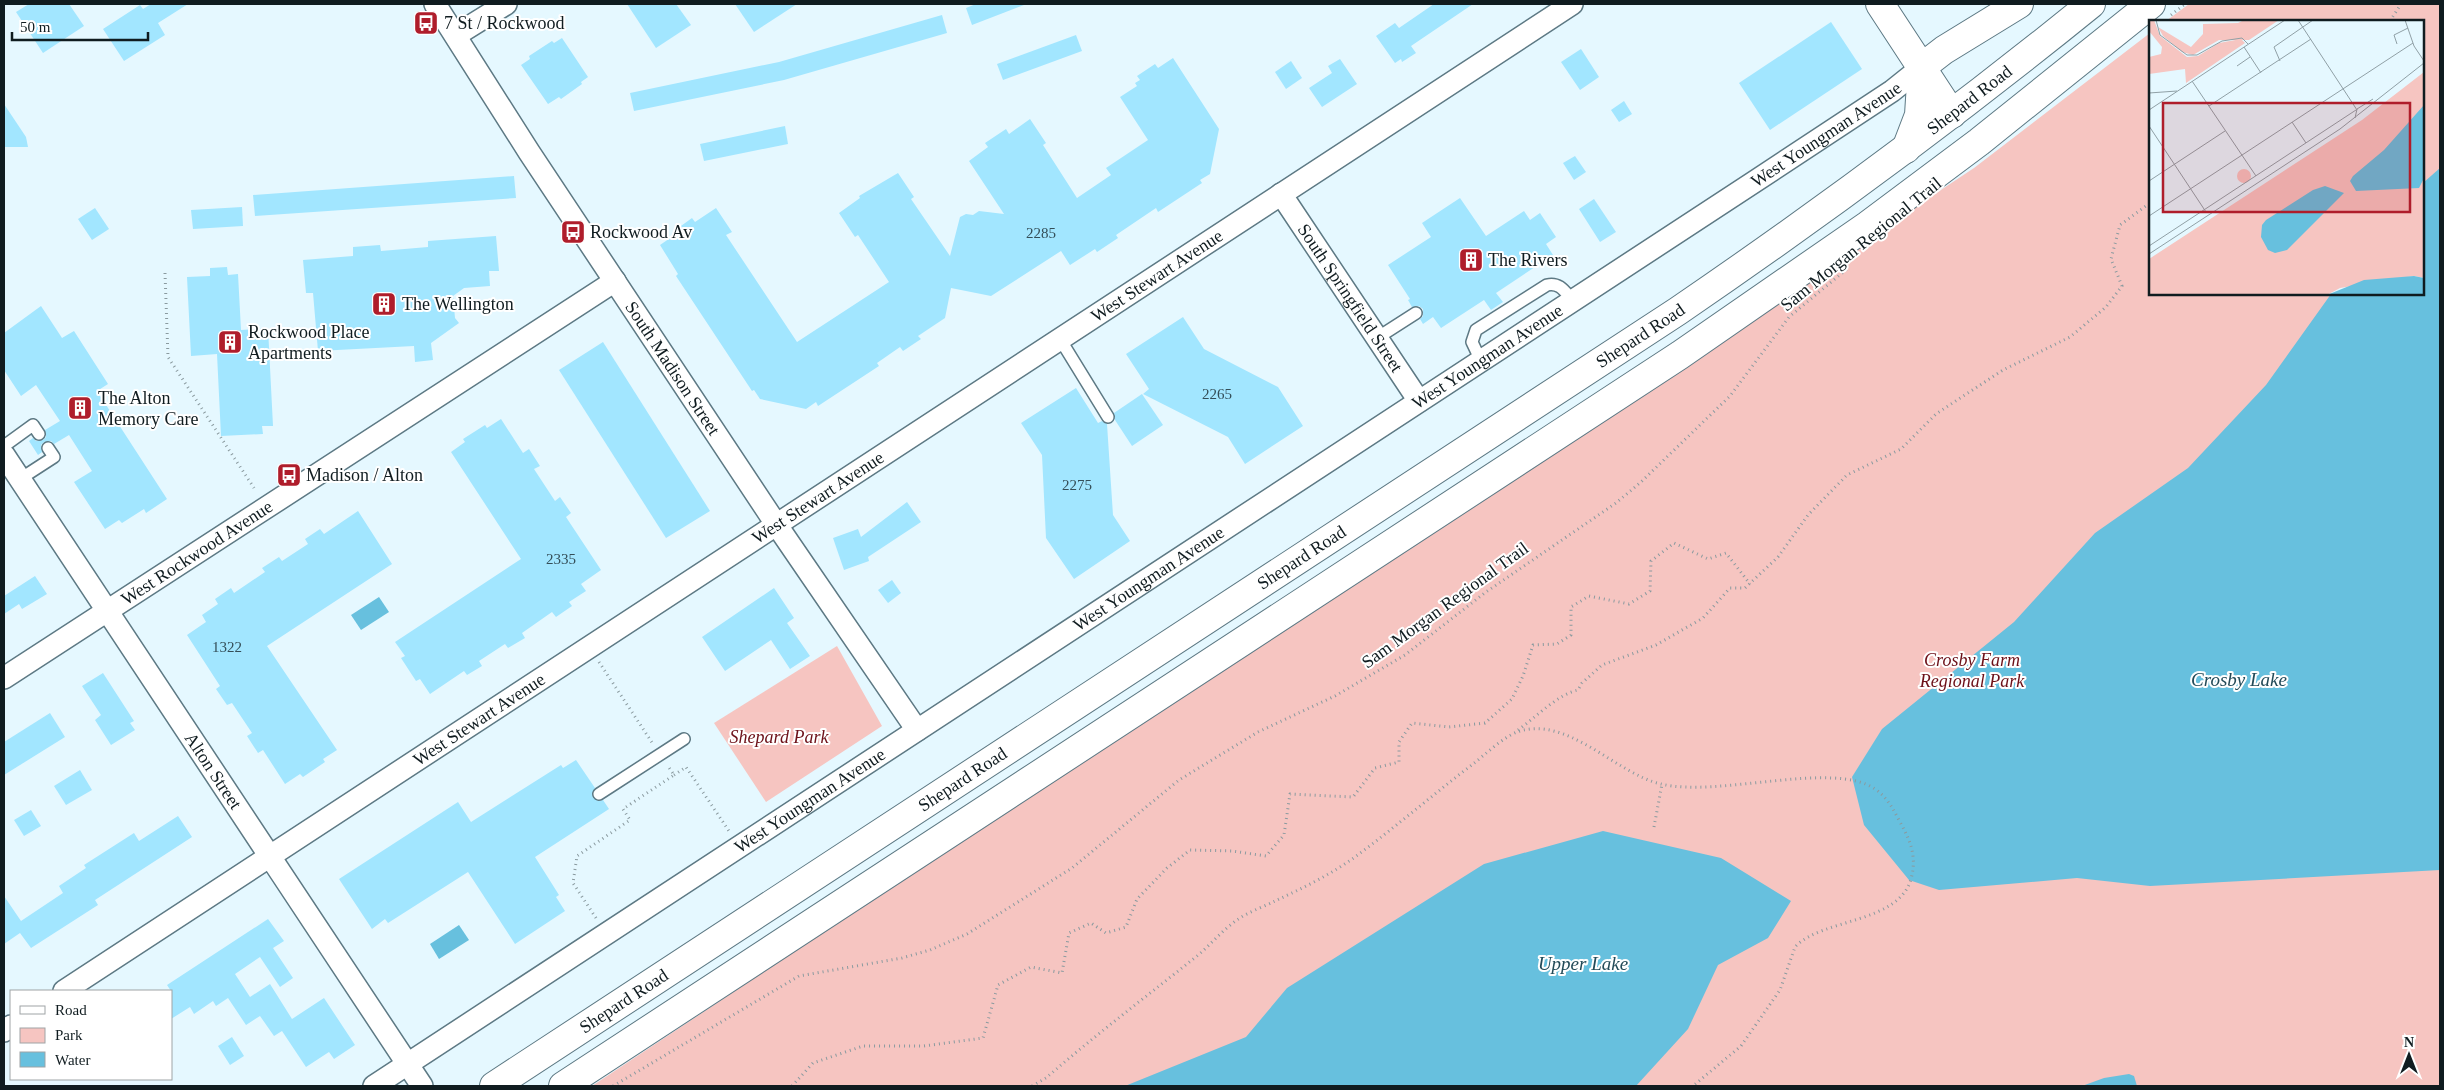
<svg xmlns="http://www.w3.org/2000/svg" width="2444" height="1090" font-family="'Times New Roman',serif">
<rect width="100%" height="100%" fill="#e5f8ff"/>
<!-- green -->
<g fill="#f6c5c1">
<polygon points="2189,4 2440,4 2440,1086 592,1086 1974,168 2150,33 2150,294 2423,294 2423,21 2166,21"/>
<polygon points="837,646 882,726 766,802 714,723"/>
</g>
<!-- water -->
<g fill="#67c0de">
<polygon points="2440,168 2440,870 2150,886 2077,878 1939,890 1909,880 1864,825 1852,777 1882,729 2014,622 2095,533 2188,468 2266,385 2331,294 2423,294 2423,183"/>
<polygon points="379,597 389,612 361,630 351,615"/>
<polygon points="1603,831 1721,858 1791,901 1768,938 1718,965 1688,1029 1636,1086 1125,1086 1246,1037 1287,988 1484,864"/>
<polygon points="459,925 469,940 439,959 430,944"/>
<polygon points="2129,1074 2134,1076 2137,1086 2082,1086 2104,1078"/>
</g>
<!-- building -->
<g fill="#a2e6ff">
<polygon points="29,4 69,4 84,26 43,53 16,12"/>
<polygon points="151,4 188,4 158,23 165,35 124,61 103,29 140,5 143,9"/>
<polygon points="627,4 676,4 691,25 656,48"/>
<polygon points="735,4 797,4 754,32"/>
<polygon points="976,4 1024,4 1024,5 972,25 966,8"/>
<polygon points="1434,4 1473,4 1411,46 1416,53 1402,62 1401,59 1395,63 1376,36 1395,23 1399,28"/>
<polygon points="942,15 947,33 784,80 634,111 630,93 779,62"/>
<polygon points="1831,22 1862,69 1770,130 1739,83"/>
<polygon points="1076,35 1082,51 1003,80 997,64"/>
<polygon points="562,38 588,77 581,82 582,84 561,99 559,97 548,104 521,65 530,59 529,56 552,41 554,43"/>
<polygon points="1581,49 1599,77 1580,90 1561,62"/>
<polygon points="1173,58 1219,129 1210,174 1200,180 1202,183 1158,212 1156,208 1116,235 1118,238 1097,252 1095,249 1070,265 1061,251 991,296 951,288 945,318 918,336 921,339 903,351 900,347 877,363 879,366 818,406 816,402 806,409 760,399 754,390 752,391 676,276 678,274 660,245 676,234 674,231 692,218 695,222 716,208 732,232 726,235 797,342 889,282 858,235 855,237 839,213 860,198 859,196 898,173 914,197 911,199 950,256 960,217 966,214 973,215 979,211 1004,214 969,161 988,147 985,143 1006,129 1009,134 1030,119 1046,143 1043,145 1077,198 1111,175 1106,168 1148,140 1120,97 1137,86 1135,83 1140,80 1137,76 1155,64 1158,68"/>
<polygon points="1340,59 1357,84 1322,107 1309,88 1332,73 1328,66"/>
<polygon points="1291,61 1302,78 1286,89 1275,72"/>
<polygon points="1624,101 1632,114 1619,122 1611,110"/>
<polygon points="4,104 26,137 28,147 4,147"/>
<polygon points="785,126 788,144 704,161 700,144"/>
<polygon points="1575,156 1586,172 1574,180 1563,163"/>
<polygon points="514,176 516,198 255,216 253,195"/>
<polygon points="1460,198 1486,236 1524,211 1530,220 1540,213 1556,237 1546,244 1553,255 1496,293 1503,302 1491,310 1484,300 1441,328 1433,317 1423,324 1420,319 1423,316 1423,309 1419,306 1412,307 1408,300 1410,299 1388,265 1431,237 1422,223"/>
<polygon points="1594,199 1616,232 1600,242 1579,209"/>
<polygon points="242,207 243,226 193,229 191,210"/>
<polygon points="95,208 109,229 92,240 78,219"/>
<polygon points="496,236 499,271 489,271 490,286 464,288 453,296 455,318 459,323 431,343 433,360 415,362 414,346 318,351 313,293 306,293 303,260 353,256 353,247 380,245 381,251 428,247 428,241"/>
<polygon points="227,267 228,275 238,274 241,330 268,328 273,426 262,426 263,434 221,436 217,354 191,356 187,277 210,276 210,268"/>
<polygon points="41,306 62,338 74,331 108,384 97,391 167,499 146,513 144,509 122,523 119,520 105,529 74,482 92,471 69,435 54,444 51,441 44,442 41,445 42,452 38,455 29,441 33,438 36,441 43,440 46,437 45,430 60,421 36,385 21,396 4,370 4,333"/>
<polygon points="1183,317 1204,349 1278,387 1303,426 1245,464 1228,437 1143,394 1149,389 1126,354"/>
<polygon points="603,342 710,511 666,538 559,370"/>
<polygon points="1076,388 1098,423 1102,421 1107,424 1113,515 1130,541 1074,579 1046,538 1042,455 1021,423"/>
<polygon points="1142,394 1163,425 1132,446 1115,420 1114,413"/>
<polygon points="501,419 523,453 529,449 540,466 534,469 555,501 560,497 571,513 566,517 601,570 581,584 586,591 569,602 572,606 556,617 552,612 522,633 525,638 508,648 505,644 479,661 482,666 467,675 464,671 430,694 420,679 416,681 401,658 405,656 395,642 521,559 451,452 465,442 463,439 485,425 487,428"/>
<polygon points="907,502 921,522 868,557 869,561 844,570 833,538 858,529 861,537"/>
<polygon points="358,511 392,564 267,646 337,750 323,759 325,762 303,777 300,774 285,784 263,750 258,753 247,736 252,733 232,703 227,705 216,689 220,686 187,635 206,622 202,615 218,604 215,599 231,588 234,593 265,572 262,568 279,557 282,561 308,544 305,539 320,529 324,534"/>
<polygon points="35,576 47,594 22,609 19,604 4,614 4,596"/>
<polygon points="892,580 901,593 888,603 878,590"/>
<polygon points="774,588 794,618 787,623 810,656 790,669 771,640 725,671 702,637"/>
<polygon points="103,673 134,721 130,723 135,730 111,745 95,720 101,715 82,686"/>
<polygon points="50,713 65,737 4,775 4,742"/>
<polygon points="576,760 595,788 592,794 593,798 599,801 603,800 609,809 535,857 559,895 556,897 565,911 515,944 468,872 388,923 385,919 372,929 339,879 458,802 471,822 561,765 563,768"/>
<polygon points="80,770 92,790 66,805 54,786"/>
<polygon points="31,810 41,826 24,836 14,820"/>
<polygon points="178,816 192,837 95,900 98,905 31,948 20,933 4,944 4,896 21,921 63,893 59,886 86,868 84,865 134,833 139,841"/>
<polygon points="268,919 284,941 273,948 293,978 280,987 260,957 235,974 250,997 270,984 292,1019 324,998 355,1045 334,1059 329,1052 306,1067 282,1031 274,1036 260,1016 246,1025 228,998 216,1006 213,1001 194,1014 190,1007 171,1019 171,991 167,985"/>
<polygon points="232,1037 244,1056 230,1065 218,1046"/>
</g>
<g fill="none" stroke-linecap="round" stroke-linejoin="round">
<defs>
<g id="lane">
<polyline points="1377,338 1416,313"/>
<polyline points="1060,339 1108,417"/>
<path d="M1481,361L1472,342L1476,330L1547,285C1560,282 1565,292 1573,301"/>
<polyline points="4,446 33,425 39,434"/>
<polyline points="20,479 54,457 48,448"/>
<polyline points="599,794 684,739"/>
</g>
<g id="street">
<path id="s1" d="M435,4L529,152L776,524L917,730"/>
<polyline points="456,35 506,4"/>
<path id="s2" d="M1281,194L1419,401"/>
<path id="s3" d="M4,455L422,1086"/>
<path id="s4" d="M4,678L615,281"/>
<path id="s5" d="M64,991L1572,4"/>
<polyline points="4,1031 11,1026"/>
<path id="s6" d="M374,1086L1754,182L1892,91L1922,67"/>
</g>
<polyline id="secondary" points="1880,4 1952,114"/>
<g id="highway">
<polyline points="1906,149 1919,115 1922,67 1944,50 2019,4"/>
<path id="s7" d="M494,1086L1678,311C1820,214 1958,112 2091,4"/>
<polyline points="563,1086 1680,355 1868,225 1979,142 2151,4"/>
</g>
</defs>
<!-- lane casing -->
<use href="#lane" stroke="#5d7984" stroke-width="14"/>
<!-- street casing -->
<use href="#street" stroke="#5d7984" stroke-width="24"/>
<!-- secondary casing -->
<use href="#secondary" stroke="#5d7984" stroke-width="30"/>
<!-- highway casing -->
<use href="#highway" stroke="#5d7984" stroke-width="30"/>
<!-- path -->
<g stroke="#8a9a9f" stroke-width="3" stroke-dasharray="1 4" stroke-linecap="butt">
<polyline points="2171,15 2185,4"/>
<polyline points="2390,21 2401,4"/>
<polyline points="165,273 168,357 254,488"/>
<polyline points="599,662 653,744"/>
<path d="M1518,730C1535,718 1558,694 1578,690L1582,683L1602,665L1656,645L1703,618L1730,588H1745L1778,557L1808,515L1847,475L1901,449L1936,414L2003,370L2070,337L2106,307L2122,286L2111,259L2120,225L2150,203"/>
<polyline points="674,775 686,767 729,831"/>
<polyline points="1654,827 1662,784"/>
<polyline points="596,918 573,883 577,856 630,820 623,809 674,775 668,766"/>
<polyline points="613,1086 799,976 902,958 930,950 967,934 1072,868 1179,780 1258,732 1335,696 1405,655 1486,592 1616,503 1641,482 1730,396 1789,317 1847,269"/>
<polyline points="792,1086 813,1063 863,1046 924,1046 983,1038 998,985 1031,967 1062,973 1069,933 1091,923 1106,933 1126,927 1137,899 1167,868 1190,850 1232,851 1266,856 1284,835 1290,794 1353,797 1375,768 1399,762 1399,742 1412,723 1449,727 1485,723 1512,699 1523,676 1533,645 1557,644 1571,635 1571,607 1589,596 1629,604 1650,591 1651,561 1674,543 1708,559 1726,553 1750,584"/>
<path d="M1032,1086L1046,1078C1093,1037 1143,999 1192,960C1208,948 1221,931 1237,920C1248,912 1263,907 1275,901C1303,888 1334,873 1359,854C1398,825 1435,793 1473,764C1486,754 1502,738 1517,732C1567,714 1616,774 1661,784C1718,798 1833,760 1875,789C1888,798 1893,809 1900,822C1911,842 1917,857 1911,879C1898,924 1822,918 1795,947L1780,990L1741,1046L1693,1086"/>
</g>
<!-- lane -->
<use href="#lane" stroke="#fff" stroke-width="11"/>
<!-- street -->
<use href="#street" stroke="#fff" stroke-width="21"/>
<!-- secondary -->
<use href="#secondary" stroke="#fff" stroke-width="28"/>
<!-- highway -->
<use href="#highway" stroke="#fff" stroke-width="28"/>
</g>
<!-- icons -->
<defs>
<symbol id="bus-square" viewBox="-11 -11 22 22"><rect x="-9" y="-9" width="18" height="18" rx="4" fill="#af1d2b" stroke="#fff"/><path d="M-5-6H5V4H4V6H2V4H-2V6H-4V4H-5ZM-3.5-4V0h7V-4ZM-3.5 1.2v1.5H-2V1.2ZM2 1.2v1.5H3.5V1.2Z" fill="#fff"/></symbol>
<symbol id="building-square" viewBox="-11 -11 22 22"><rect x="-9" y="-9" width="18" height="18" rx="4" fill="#af1d2b" stroke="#fff"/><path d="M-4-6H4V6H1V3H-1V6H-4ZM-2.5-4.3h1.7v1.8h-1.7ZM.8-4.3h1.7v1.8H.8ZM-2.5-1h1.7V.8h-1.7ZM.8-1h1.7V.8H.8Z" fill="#fff"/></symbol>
</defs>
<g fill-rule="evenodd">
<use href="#bus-square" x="412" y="9" width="28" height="28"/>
<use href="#bus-square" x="559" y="218" width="28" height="28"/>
<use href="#building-square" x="1457" y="246" width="28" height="28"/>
<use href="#building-square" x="370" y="290" width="28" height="28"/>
<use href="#building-square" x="216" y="328" width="28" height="28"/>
<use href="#building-square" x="66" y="394" width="28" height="28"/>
<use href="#bus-square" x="275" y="461" width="28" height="28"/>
</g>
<g text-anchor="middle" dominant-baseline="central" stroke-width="4" stroke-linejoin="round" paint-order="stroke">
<!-- number labels -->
<g font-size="15" fill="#344e58">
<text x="1041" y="233">2285</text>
<text x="1217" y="394">2265</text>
<text x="1077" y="485">2275</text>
<text x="561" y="559">2335</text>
<text x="227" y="647">1322</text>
</g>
<!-- poi labels -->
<g font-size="18" fill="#101c20" stroke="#fff" text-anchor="start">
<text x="444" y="23">7 St / Rockwood</text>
<text x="590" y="232">Rockwood Av</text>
<text x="1488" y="260">The Rivers</text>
<text x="402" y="304">The Wellington</text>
<text x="248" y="332">Rockwood Place<tspan x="248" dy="21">Apartments</tspan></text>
<text x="98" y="398">The Alton<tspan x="98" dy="21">Memory Care</tspan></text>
<text x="306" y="475">Madison / Alton</text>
</g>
<!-- street labels -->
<g font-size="18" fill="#101c20" stroke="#fff">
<text stroke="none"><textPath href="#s7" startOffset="1775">Shepard Road</textPath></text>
<text stroke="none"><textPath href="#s6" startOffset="1736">West Youngman Avenue</textPath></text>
<text transform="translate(1861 244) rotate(-39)">Sam Morgan Regional Trail</text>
<text stroke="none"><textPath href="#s5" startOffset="1306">West Stewart Avenue</textPath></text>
<text stroke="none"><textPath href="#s2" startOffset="125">South Springfield Street</textPath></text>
<text stroke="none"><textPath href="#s7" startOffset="1370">Shepard Road</textPath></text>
<text stroke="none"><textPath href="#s6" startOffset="1331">West Youngman Avenue</textPath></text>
<text stroke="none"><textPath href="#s1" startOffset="435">South Madison Street</textPath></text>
<text stroke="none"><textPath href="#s5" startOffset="901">West Stewart Avenue</textPath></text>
<text stroke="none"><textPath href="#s4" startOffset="230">West Rockwood Avenue</textPath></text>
<text stroke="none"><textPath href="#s7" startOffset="965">Shepard Road</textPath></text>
<text stroke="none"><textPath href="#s6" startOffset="926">West Youngman Avenue</textPath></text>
<text transform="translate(1445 605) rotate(-36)">Sam Morgan Regional Trail</text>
<text stroke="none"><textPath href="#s5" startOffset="496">West Stewart Avenue</textPath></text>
<text stroke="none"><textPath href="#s3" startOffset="379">Alton Street</textPath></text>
<text stroke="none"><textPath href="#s7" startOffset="560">Shepard Road</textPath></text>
<text stroke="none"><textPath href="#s6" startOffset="521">West Youngman Avenue</textPath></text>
<text stroke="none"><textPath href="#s7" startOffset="155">Shepard Road</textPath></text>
</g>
<!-- park labels -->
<g font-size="18" font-style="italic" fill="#6d1119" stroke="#fff">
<text x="1972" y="660">Crosby Farm<tspan x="1972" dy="21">Regional Park</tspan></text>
<text x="779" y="737">Shepard Park</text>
</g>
<!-- water labels -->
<g font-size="19" font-style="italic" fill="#234b59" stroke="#fff">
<text x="2239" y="679">Crosby Lake</text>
<text x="1583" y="963">Upper Lake</text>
</g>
</g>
<!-- overview -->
<g transform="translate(2149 20)">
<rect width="275" height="275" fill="#e5f8ff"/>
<path d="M0,0H5L11,16L38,37L49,36L70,23L92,19L96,23L37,63L36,49L0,54V37L12,34L13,27L0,11ZM95,0H130L100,20H70L44,35L33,32L14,16L9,7L42,27L54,14V4L89,3ZM275,52V258L265,256L191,268L178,275H0V239L213,100ZM88 156a7 7 0 1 1 14 0a7 7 0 1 1-14 0Z" fill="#f6c5c1"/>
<path d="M275,85V158L270,168L207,171L201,161L204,156L235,130ZM176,166L195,173L138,230L126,233L119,230L112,217L113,205L117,200L164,170ZM265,256L275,258V275H178L215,260Z" fill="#67c0de"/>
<path fill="none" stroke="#90a0a6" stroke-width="1" d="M7,0L11,15L38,35H48L73,21L93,18L99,24M149,0L208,90M256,0L265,26L275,41M248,24L245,15L259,8M95,27L112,53M131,41L125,27L164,0M88,46L101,37M43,61L107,156M0,73L28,71M60,86L162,19M0,90L136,0M206,98L208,89L224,79M143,102L157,123M0,106L57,192M0,161L76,111M0,196L264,23M0,226L207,90M0,234L191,109L275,43"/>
<path fill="#af1d2b" fill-opacity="0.15" stroke="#af1d2b" stroke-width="2.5" d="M14,83H261V192H14Z"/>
<rect width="275" height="275" fill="none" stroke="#101c20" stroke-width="2.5"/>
</g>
<!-- border -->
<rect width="2444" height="1090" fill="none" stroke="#101c20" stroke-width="10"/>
<!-- legend -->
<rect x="10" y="990" width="162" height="90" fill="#ffffff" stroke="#9fa4a6"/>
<rect x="20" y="1006" width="25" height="8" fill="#ffffff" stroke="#9fa4a6"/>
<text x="55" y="1015" font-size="15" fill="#101c20">Road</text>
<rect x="20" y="1028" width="25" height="15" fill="#f6c5c1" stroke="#9fa4a6"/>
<text x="55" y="1040" font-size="15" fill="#101c20">Park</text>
<rect x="20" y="1052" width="25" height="15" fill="#67c0de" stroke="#9fa4a6"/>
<text x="55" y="1065" font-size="15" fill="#101c20">Water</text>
<!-- north arrow -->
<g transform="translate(2409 1055)" stroke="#ffffff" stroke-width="4" paint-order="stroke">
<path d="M0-4L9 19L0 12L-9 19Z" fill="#101c20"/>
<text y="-8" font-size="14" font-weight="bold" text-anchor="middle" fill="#101c20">N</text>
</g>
<!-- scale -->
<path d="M12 32v8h136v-8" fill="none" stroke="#101c20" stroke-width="2.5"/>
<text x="20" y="32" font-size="15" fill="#101c20" stroke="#ffffff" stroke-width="4" paint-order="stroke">50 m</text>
</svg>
